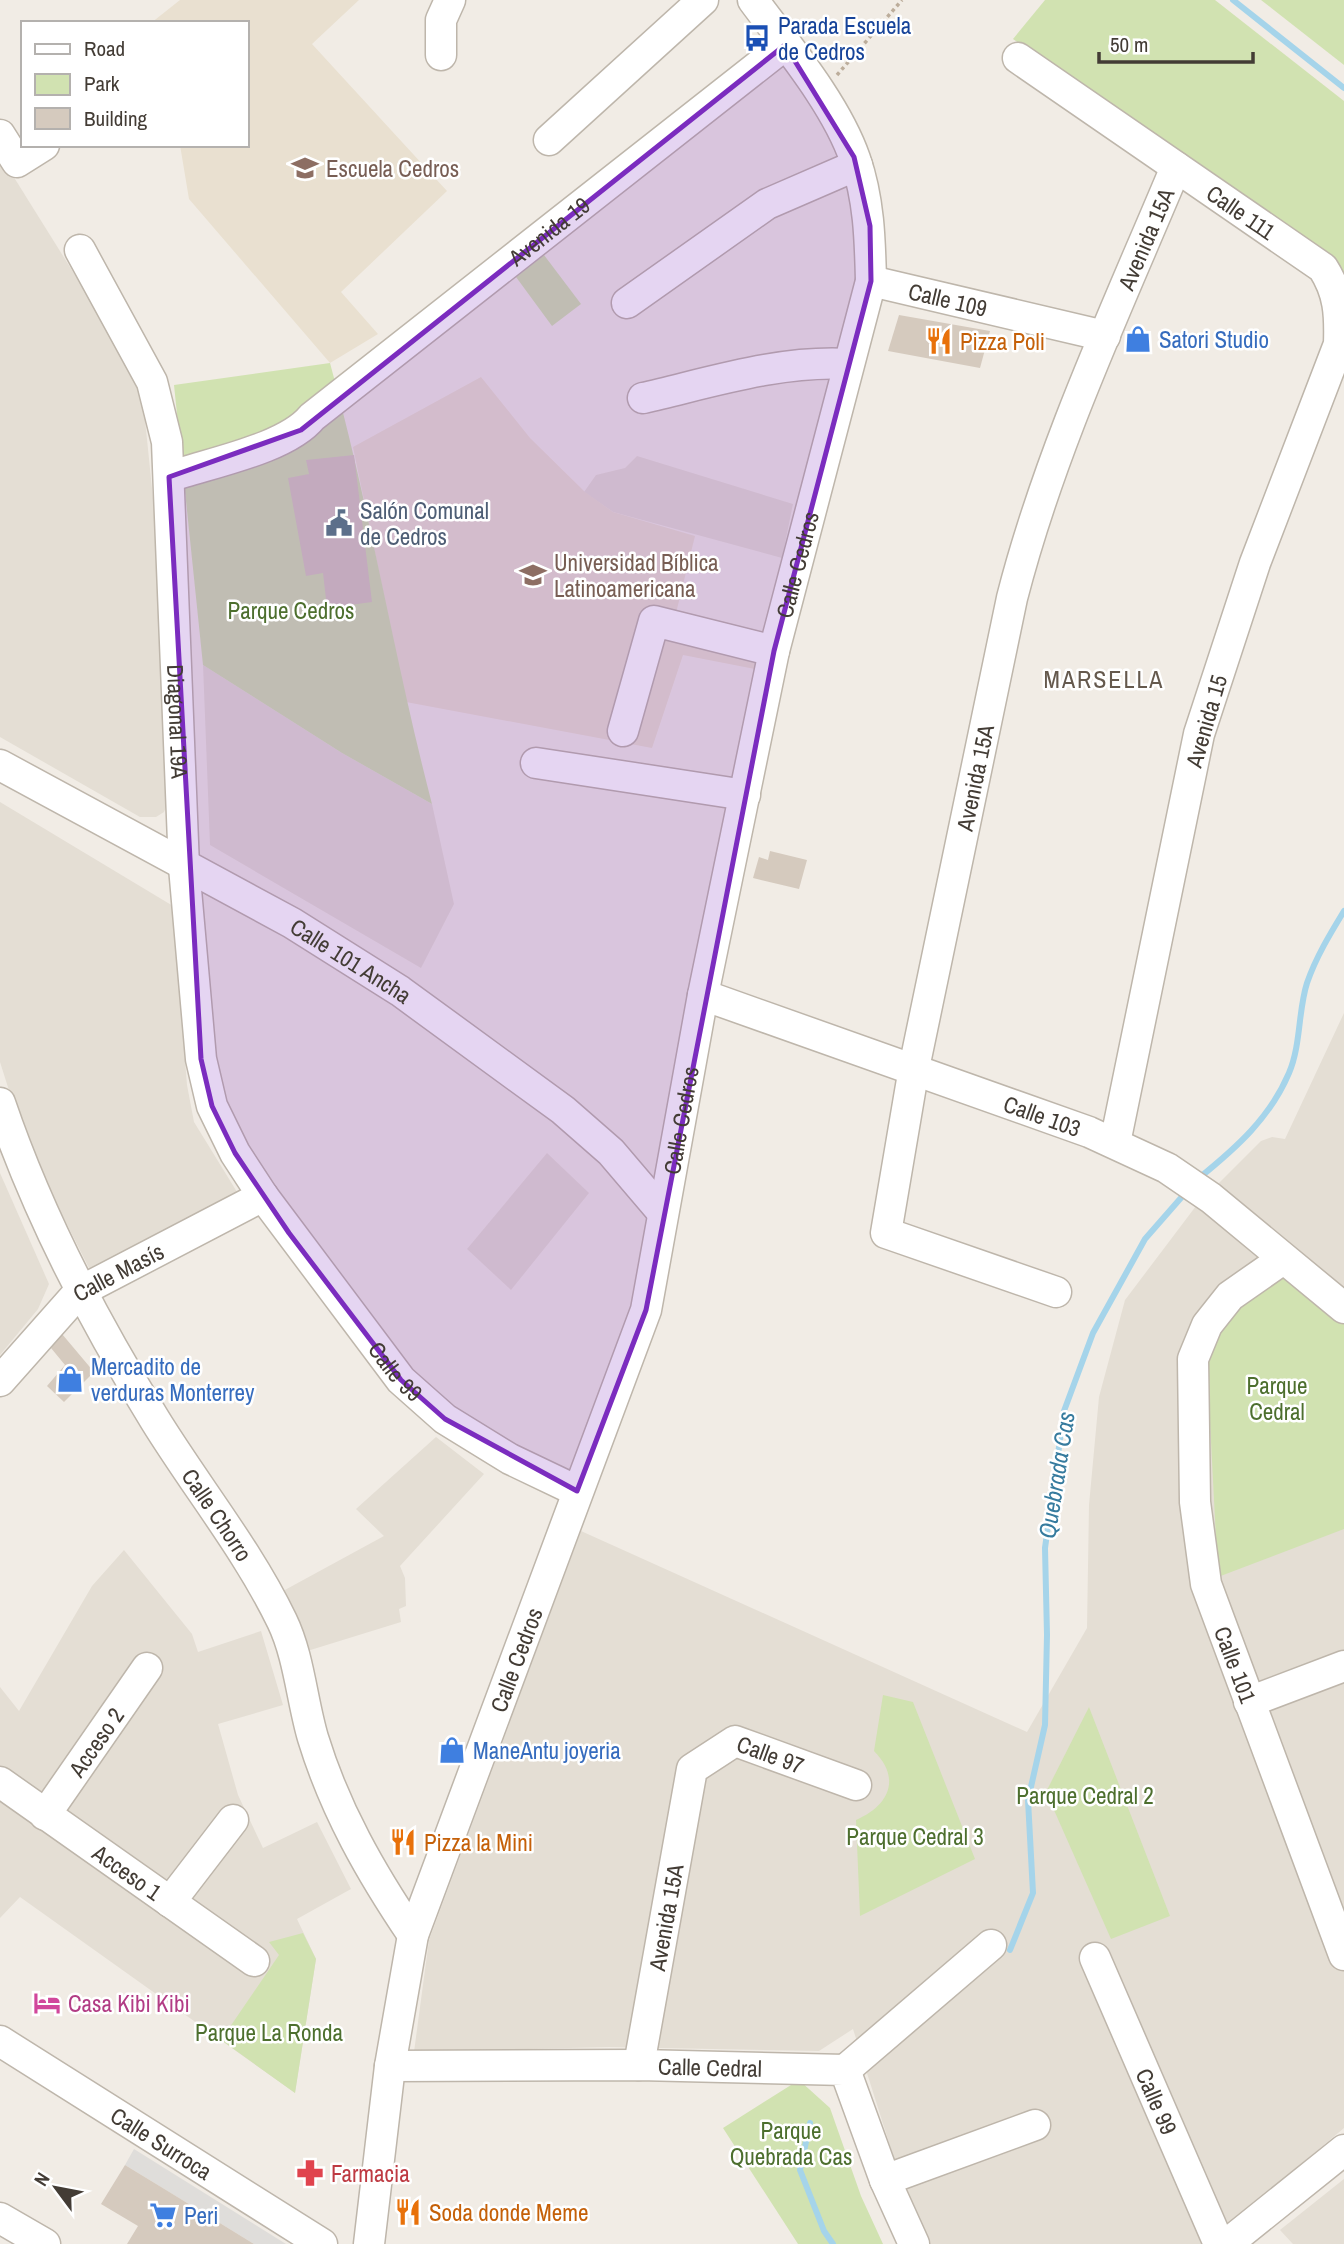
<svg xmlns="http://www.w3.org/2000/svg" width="1344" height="2244" font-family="'Archivo Narrow',sans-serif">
<rect width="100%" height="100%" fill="#f1ece5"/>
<!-- residential -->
<g fill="#e4ded4">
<polygon points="0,155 103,320 143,400 159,557 168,802 164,812 156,817 140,817 0,737"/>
<polygon points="637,456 793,504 782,558 613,512 584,492 596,475 625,468"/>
<polygon points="203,665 342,753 432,804 454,904 421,968 210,845"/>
<polygon points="0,802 173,906 187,1085 194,1122 237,1192 90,1270 25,1141 0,1062"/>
<polygon points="1344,1013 1344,2128 1206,2244 926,2244 912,2215 853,2029 819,2051 609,2047 414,2052 429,1940 581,1531 1027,1732 1087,1628 1089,1505 1099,1397 1125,1300 1196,1206 1261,1141 1272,1137 1285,1139"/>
<polygon points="547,1153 589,1193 511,1290 467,1249"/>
<polygon points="0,1173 49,1284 38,1309 0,1355"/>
<polygon points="436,1437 484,1474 400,1566 405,1578 406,1606 399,1609 401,1622 304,1652 283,1591 384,1536 356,1509"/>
<polygon points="124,1550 192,1634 198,1652 261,1631 283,1705 218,1724 238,1795 263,1848 317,1822 351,1889 297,1919 316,1959 295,2093 20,1897 0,1918 0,1687 19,1711 92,1586"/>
<polygon points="1344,2179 1344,2244 1293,2244 1280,2230"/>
</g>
<!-- education -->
<g fill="#e9e0d0">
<polygon points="180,0 359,0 312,44 447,191 341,292 378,334 330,363 189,199 180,145 247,145 247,23 151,23"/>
<polygon points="481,377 530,438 585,492 613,512 695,536 676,613 768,636 760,670 683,655 652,748 406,702 353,447"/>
</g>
<!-- green -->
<g fill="#d1e2b1">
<polygon points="1045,0 1215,0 1344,101 1344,273 1013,39"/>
<polygon points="1261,0 1344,0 1344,65"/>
<polygon points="544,255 581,304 552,326 516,277"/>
<path d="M330,363C370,508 394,658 432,804L342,753L203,665L174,385Z"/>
<polygon points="1284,1274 1344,1323 1344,1529 1218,1577 1207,1364 1222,1329 1244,1303"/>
<path d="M883,1695L913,1702L975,1859L860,1916L856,1820C890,1805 901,1778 874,1751Z"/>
<polygon points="1089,1707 1170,1916 1111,1939 1046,1792"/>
<polygon points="303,1933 316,1959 295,2093 221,2040 279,1955 269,1942"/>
<polygon points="799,2080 830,2108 861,2196 883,2244 798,2244 723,2128"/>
</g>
<!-- parking -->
<polygon fill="#dfddda" points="134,2149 286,2244 254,2244 125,2165"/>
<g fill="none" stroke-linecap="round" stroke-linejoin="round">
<!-- stream -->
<g stroke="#a5d4ea" stroke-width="6">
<polyline points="1233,0 1344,88"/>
<path d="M1199,1178C1236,1148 1270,1118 1289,1073C1301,1045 1298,1011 1307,983C1316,957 1330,934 1344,911"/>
<polyline points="1010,1950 1033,1893 1028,1800 1045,1725 1047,1635 1045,1548 1064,1411 1093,1333 1145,1239 1187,1191"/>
<polyline points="810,2123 800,2170 824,2231 833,2244"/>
</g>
</g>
<!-- building -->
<g fill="#d5cabe">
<polygon points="899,315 990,331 980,368 888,351"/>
<polygon points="354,455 372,602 327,608 323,573 306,576 288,478 309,474 306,460"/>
<polygon points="770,851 807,860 799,889 753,878 759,857 768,860"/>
<polygon points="62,1334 94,1372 64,1402 47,1386 65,1365 51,1348"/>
<polygon points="125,2165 166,2190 254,2244 127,2244 138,2226 101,2204"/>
</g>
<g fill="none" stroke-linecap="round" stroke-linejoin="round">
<defs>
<g id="minor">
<polyline points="441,55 441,20 450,0"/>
<path id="s1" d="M1018,58L1323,268C1339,293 1340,314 1339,344L1255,563L1199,734L1115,1143"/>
<polyline points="0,135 17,162 44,145"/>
<polyline points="549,140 703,0"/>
<path id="s2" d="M80,250L152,382L167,442L184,867L201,1059L212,1106L235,1153L263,1196L401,1380L445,1419L510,1459L577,1491"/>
<path id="s3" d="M871,281L1105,336"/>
<polyline points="627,303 767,204 857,165"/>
<path d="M643,398C709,383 779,360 848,364"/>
<path id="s4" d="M169,477C209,463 286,449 312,417L785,45"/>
<polyline points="623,731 654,621 774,651"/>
<polyline points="536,763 745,795"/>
<path id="s5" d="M0,765L292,923L400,991L563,1110L611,1152L663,1213"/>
<path id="s6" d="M703,995L1089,1132L1167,1168L1211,1198L1344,1308"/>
<path id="s7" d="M0,1103C38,1215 93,1320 155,1420C197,1488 247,1549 282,1621C299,1656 302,1701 313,1738C335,1810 371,1873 413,1935"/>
<path id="s8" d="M1283,1259L1230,1296L1207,1325L1193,1359L1195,1502L1206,1584L1344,1955"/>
<path id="s9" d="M1056,1292L886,1233L914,1068L1012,598C1050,450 1117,308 1176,167"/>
<path id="s10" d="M0,1381L79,1292L263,1196"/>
<polyline points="1249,1702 1344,1666"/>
<path id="s11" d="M0,1782L254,1961"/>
<path id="s12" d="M45,1815L147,1668"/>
<polyline points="170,1902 233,1820"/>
<path id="s13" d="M1095,1958L1219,2244"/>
<path id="s14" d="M0,2041L322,2244"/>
<path id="s15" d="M639,2065L692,1769L735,1741L856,1785"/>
<path id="s16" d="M390,2066L639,2065L845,2070L885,2180L914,2244"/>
<polyline points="845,2070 991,1945"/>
<polyline points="885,2180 1035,2125"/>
<polyline points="0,2218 45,2244"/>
<path id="s17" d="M369,2244L390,2066L413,1935L646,1310L703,995L774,651L871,281C870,239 869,199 855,159C836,104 787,46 753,0"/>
<polyline points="1227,2244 1344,2150"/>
</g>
</defs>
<!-- minor casing -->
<use href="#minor" stroke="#beb6ab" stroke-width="33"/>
<!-- path -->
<polyline stroke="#bcad9b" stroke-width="3.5" stroke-dasharray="3.5 3.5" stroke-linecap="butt" points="837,75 902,0"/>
<!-- minor -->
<use href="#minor" stroke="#fff" stroke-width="30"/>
</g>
<!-- marked area -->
<path fill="#7b2cbf" fill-opacity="0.2" stroke="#7b2cbf" stroke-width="5" stroke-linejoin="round" d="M785,45L854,157L870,226L871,281L774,651L646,1310L577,1491L445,1419L401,1380L289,1233L235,1153L212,1106L201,1059L169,477L301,430Z"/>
<!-- icons -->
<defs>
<symbol id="bus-bare" viewBox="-9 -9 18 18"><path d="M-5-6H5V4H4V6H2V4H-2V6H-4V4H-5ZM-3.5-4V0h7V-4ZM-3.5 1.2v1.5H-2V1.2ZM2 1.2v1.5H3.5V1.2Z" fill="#1a4fb4" stroke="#fff" stroke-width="2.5" paint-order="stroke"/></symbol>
<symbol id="school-bare" viewBox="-9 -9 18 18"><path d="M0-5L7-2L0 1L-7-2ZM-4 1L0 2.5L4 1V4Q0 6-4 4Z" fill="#8d6e63" stroke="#fff" stroke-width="2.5" paint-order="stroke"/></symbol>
<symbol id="shop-bare" viewBox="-9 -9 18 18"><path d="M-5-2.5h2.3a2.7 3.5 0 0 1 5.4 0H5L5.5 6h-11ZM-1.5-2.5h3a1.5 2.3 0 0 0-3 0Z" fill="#3f7fe0" stroke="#fff" stroke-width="2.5" paint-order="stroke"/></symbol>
<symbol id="restaurant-bare" viewBox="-9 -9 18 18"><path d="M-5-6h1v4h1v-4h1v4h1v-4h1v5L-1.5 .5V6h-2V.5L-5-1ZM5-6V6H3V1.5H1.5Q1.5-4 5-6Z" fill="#e8710a" stroke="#fff" stroke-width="2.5" paint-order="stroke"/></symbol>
<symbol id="civic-bare" viewBox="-9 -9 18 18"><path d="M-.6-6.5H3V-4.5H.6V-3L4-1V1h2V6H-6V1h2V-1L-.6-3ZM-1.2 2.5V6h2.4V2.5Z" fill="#5c6f8a" stroke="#fff" stroke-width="2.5" paint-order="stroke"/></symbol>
<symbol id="university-bare" viewBox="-9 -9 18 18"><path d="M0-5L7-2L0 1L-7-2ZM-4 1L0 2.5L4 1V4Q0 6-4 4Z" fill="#8d6e63" stroke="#fff" stroke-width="2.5" paint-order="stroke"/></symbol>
<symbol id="hotel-bare" viewBox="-9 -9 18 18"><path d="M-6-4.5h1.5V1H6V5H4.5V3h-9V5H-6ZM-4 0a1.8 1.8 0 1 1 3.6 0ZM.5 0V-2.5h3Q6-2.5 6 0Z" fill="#d1479c" stroke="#fff" stroke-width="2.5" paint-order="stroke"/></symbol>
<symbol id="pharmacy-bare" viewBox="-9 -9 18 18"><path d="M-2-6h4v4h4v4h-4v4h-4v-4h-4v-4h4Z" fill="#e0444e" stroke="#fff" stroke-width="2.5" paint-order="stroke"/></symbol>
<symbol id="supermarket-bare" viewBox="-9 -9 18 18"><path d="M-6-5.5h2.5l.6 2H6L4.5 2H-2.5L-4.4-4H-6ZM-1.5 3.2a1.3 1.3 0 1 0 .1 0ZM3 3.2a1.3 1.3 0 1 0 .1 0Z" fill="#3f7fe0" stroke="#fff" stroke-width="2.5" paint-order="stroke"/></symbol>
</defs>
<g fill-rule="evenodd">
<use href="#bus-bare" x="738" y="19" width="38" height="38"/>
<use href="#school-bare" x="286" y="149" width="38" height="38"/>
<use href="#shop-bare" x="1119" y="320" width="38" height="38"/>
<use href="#restaurant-bare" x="920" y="322" width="38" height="38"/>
<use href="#civic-bare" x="320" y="504" width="38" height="38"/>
<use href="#university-bare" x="514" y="556" width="38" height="38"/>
<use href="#shop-bare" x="51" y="1360" width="38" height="38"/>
<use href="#shop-bare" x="433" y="1731" width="38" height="38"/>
<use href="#restaurant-bare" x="384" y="1823" width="38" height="38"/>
<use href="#hotel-bare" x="28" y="1984" width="38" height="38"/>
<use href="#pharmacy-bare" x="291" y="2154" width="38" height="38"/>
<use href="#restaurant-bare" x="389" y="2193" width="38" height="38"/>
<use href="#supermarket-bare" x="144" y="2196" width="38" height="38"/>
</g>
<g text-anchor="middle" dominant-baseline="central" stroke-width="5" stroke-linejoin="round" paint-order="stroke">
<!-- transit labels -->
<g font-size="23" fill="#164399" stroke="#fff" text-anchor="start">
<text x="778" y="25">Parada Escuela<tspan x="778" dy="26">de Cedros</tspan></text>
</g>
<!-- education labels -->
<g font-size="23" fill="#785e54" stroke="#fff" text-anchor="start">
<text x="326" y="168">Escuela Cedros</text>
<text x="554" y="562">Universidad Bíblica<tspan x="554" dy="26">Latinoamericana</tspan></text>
</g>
<!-- street labels -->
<g font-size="23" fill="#433c35" stroke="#fff">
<text stroke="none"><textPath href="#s1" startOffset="271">Calle 111</textPath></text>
<text stroke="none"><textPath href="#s4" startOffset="458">Avenida 19</textPath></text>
<text stroke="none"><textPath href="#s9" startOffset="1211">Avenida 15A</textPath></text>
<text stroke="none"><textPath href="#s3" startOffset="79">Calle 109</textPath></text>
<text stroke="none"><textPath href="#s17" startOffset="1740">Calle Cedros</textPath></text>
<text stroke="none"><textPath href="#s2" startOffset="492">Diagonal 19A</textPath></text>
<text transform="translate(1206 721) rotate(-74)">Avenida 15</text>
<text stroke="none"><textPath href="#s9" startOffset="644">Avenida 15A</textPath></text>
<text stroke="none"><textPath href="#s5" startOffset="402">Calle 101 Ancha</textPath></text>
<text stroke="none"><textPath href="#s6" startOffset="360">Calle 103</textPath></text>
<text stroke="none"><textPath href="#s17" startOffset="1172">Calle Cedros</textPath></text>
<text stroke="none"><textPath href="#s10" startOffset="163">Calle Masís</textPath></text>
<text stroke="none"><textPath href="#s2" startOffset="1202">Calle 99</textPath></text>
<text stroke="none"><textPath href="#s7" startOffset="467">Calle Chorro</textPath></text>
<text stroke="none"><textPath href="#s17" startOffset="606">Calle Cedros</textPath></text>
<text stroke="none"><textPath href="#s8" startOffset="450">Calle 101</textPath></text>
<text stroke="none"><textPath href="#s12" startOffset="89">Acceso 2</textPath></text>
<text stroke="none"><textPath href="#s15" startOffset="390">Calle 97</textPath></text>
<text stroke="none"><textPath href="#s11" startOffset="156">Acceso 1</textPath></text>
<text stroke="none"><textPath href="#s15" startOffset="150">Avenida 15A</textPath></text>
<text stroke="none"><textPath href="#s16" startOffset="320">Calle Cedral</textPath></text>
<text stroke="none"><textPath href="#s13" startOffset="156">Calle 99</textPath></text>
<text stroke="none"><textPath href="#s14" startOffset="191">Calle Surroca</textPath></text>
</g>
<!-- shop labels -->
<g font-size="23" fill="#366cbe" stroke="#fff" text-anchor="start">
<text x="1159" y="339">Satori Studio</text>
<text x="91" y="1366">Mercadito de<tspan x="91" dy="26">verduras Monterrey</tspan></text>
<text x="473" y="1750">ManeAntu joyeria</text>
<text x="184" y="2215">Peri</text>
</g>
<!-- food labels -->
<g font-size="23" fill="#c56008" stroke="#fff" text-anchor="start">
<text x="960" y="341">Pizza Poli</text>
<text x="424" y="1842">Pizza la Mini</text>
<text x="429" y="2212">Soda donde Meme</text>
</g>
<!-- service labels -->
<g font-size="23" fill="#4e5e75" stroke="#fff" text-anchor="start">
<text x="360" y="510">Salón Comunal<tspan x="360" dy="26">de Cedros</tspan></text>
</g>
<!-- park labels -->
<g font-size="23" fill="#4d6f2e" stroke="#fff">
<text x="291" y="610">Parque Cedros</text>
<text x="1277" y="1385">Parque<tspan x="1277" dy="26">Cedral</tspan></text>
<text x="1085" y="1795">Parque Cedral 2</text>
<text x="915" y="1836">Parque Cedral 3</text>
<text x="269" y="2032">Parque La Ronda</text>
<text x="791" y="2130">Parque<tspan x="791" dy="26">Quebrada Cas</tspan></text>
</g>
<!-- hotel labels -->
<g font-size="23" fill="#b23c85" stroke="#fff" text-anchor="start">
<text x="68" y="2003">Casa Kibi Kibi</text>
</g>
<!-- health labels -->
<g font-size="23" fill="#be3a42" stroke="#fff" text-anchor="start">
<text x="331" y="2173">Farmacia</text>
</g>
<!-- neighbourhood labels -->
<g font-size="24" letter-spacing="2" fill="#65594d" stroke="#fff">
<text x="1104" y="679">MARSELLA</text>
</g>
<!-- water labels -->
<g font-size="24" font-style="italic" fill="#367b9e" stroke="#fff">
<text transform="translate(1056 1475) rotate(-81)">Quebrada Cas</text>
</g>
</g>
<!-- legend -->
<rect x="21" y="21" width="228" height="126" fill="#ffffff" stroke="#b4b1ae" stroke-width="2"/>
<rect x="35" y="44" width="35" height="10" fill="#ffffff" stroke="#b4b1ae" stroke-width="2"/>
<text x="84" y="56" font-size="21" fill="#433c35">Road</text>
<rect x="35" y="74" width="35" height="21" fill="#d1e2b1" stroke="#b4b1ae" stroke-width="2"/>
<text x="84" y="91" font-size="21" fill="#433c35">Park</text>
<rect x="35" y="108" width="35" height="21" fill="#d5cabe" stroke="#b4b1ae" stroke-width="2"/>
<text x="84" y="126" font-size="21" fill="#433c35">Building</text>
<!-- north arrow -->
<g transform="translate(56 2188) rotate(302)" stroke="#ffffff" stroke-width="5" paint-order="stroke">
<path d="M0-5L12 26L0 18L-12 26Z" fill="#433c35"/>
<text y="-10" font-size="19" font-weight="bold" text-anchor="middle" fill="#433c35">N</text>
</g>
<!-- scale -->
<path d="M1099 52v10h154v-10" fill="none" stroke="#433c35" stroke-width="3.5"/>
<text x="1110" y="52" font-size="21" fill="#433c35" stroke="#ffffff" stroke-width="5" paint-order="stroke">50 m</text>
</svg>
